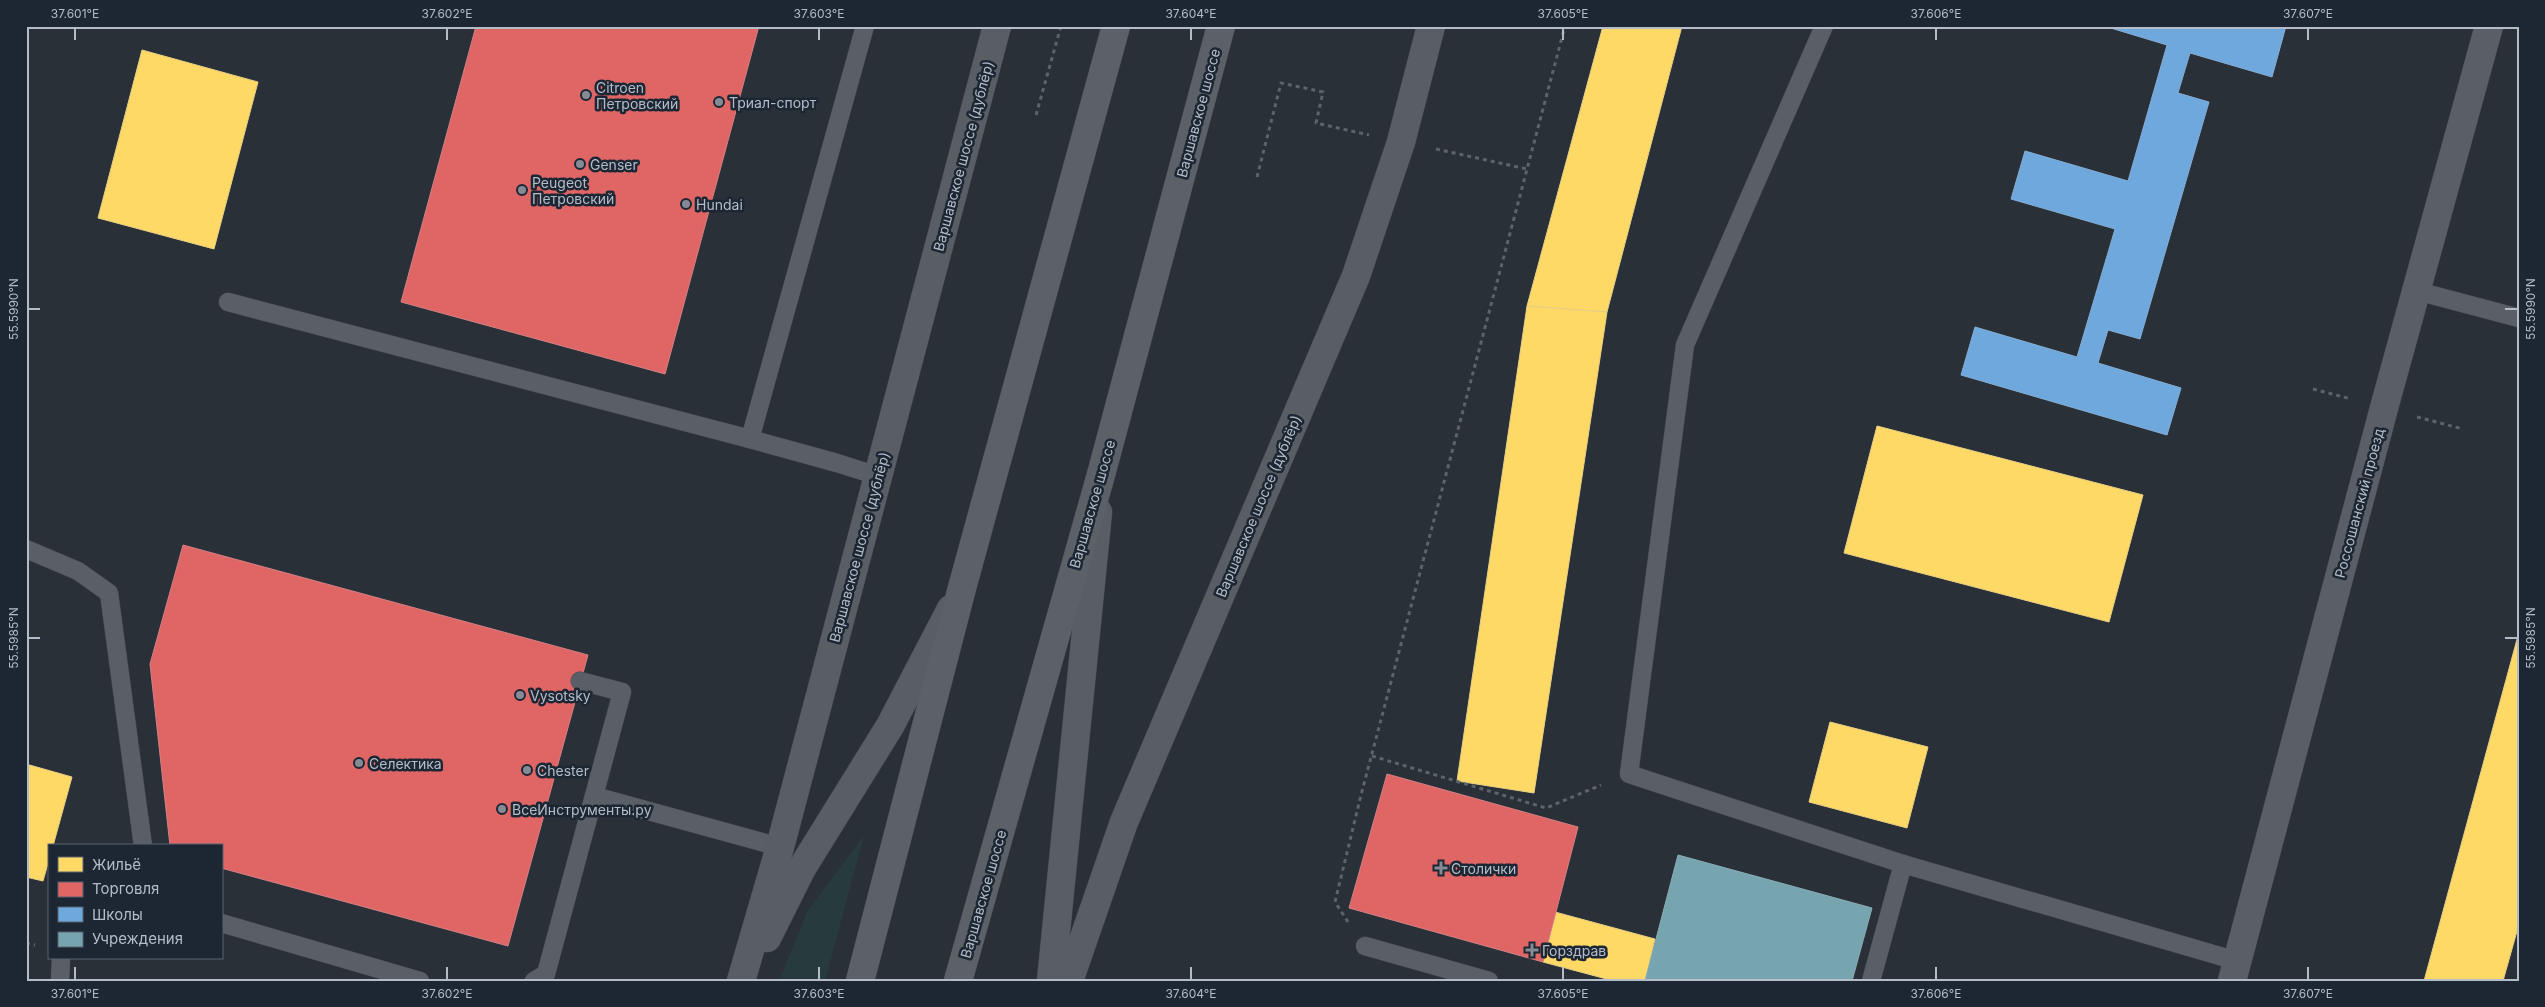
<svg xmlns="http://www.w3.org/2000/svg" width="2545" height="1007" font-family="Inter,sans-serif">
<rect width="100%" height="100%" fill="#2a3038"/>
<!-- green -->
<polygon fill="#273a3e" points="864,835 825,981 779,981 807,912"/>
<!-- homes -->
<g fill="#ffd966" stroke="#e8d084">
<polygon points="1603,26 1682,26 1607,312 1527,306"/>
<polygon points="142,50 258,82 214,249 98,218"/>
<polygon points="1527,306 1607,312 1534,793 1457,781"/>
<polygon points="1877,426 2143,495 2109,622 1844,553"/>
<polygon points="2519,632 2519,924 2503,981 2424,981"/>
<polygon points="1830,722 1928,747 1907,828 1809,802"/>
<polygon points="26,764 72,777 53,846 49,846 49,860 43,881 26,877"/>
<polygon points="1555,912 1655,939 1645,981 1614,981 1543,962"/>
</g>
<!-- shops -->
<g fill="#e06666" stroke="#d38084">
<polygon points="476,26 759,26 665,374 401,302"/>
<polygon points="183,545 588,655 508,946 221,868 221,846 170,846 150,664"/>
<polygon points="1387,774 1578,827 1543,962 1349,908"/>
</g>
<!-- schools -->
<polygon fill="#6fa8dc" stroke="#84aed6" points="2104,26 2286,26 2272,77 2190,53 2178,93 2209,102 2140,339 2108,330 2098,363 2181,388 2167,435 1961,375 1975,327 2077,357 2115,229 2011,199 2025,151 2128,181 2167,45"/>
<!-- public -->
<polygon fill="#76a5af" stroke="#89acb7" points="1678,855 1872,908 1852,981 1645,981"/>
<g fill="none" stroke-linecap="round" stroke-linejoin="round">
<defs>
<g id="lane">
<polyline points="1824,26 1685,345 1629,774 1903,864 2237,961"/>
<polyline points="2417,291 2519,318"/>
<polyline points="228,302 750,439 837,463 878,476"/>
<polyline points="750,439 865,26"/>
<polyline points="26,549 78,571 109,593 143,846"/>
<polyline points="594,796 780,847"/>
<polyline points="221,923 420,981"/>
<polyline points="1365,946 1489,981"/>
<polyline points="60,981 61,958"/>
<polyline points="534,981 546,974 622,692 580,681"/>
<polyline points="1871,981 1903,864"/>
</g>
<polyline id="street" points="2232,981 2384,408 2489,26"/>
<g id="secondary">
<polyline points="767,938 802,868 890,726 951,609"/>
<polyline points="741,981 780,847 997,26"/>
<polyline points="1051,981 1098,512"/>
<polyline points="1069,981 1124,822 1356,276 1401,142 1431,26"/>
</g>
<g id="primary">
<polyline points="860,981 962,588 1116,26"/>
<polyline points="958,981 1102,471 1221,26"/>
</g>
</defs>
<!-- lane casing -->
<use href="#lane" stroke="#484c53" stroke-width="19"/>
<!-- street casing -->
<use href="#street" stroke="#484c53" stroke-width="29"/>
<!-- secondary casing -->
<use href="#secondary" stroke="#484c53" stroke-width="29"/>
<!-- primary casing -->
<use href="#primary" stroke="#484c55" stroke-width="29"/>
<!-- path -->
<g stroke="#5d636a" stroke-width="3" stroke-dasharray="4 4" stroke-linecap="butt">
<polyline points="1036,115 1061,26"/>
<polyline points="1436,149 1527,169"/>
<polyline points="1257,177 1281,83 1323,92 1316,123 1369,135"/>
<polyline points="2313,389 2351,399"/>
<polyline points="2417,417 2463,429"/>
<polyline points="1372,756 1546,808 1601,785"/>
<polyline points="1348,922 1335,902 1361,795 1565,26"/>
<polyline points="26,943 35,945"/>
</g>
<!-- lane -->
<use href="#lane" stroke="#5a5e66" stroke-width="18"/>
<!-- street -->
<use href="#street" stroke="#5a5e66" stroke-width="28"/>
<!-- secondary -->
<use href="#secondary" stroke="#595d64" stroke-width="28"/>
<!-- primary -->
<use href="#primary" stroke="#5c6168" stroke-width="28"/>
</g>
<!-- ticks -->
<path fill="none" stroke="#b4bcc9" stroke-width="2" d="M75,28V40M447,28V40M819,28V40M1191,28V40M1563,28V40M1936,28V40M2308,28V40M28,309H40M2505,309H2518M28,638H40M2505,638H2518M75,967V980M447,967V980M819,967V980M1191,967V980M1563,967V980M1936,967V980M2308,967V980"/>
<!-- markers -->
<g fill="#848b96" stroke="#1d2633" stroke-width="2">
<circle cx="586" cy="95" r="5"/>
<circle cx="719" cy="102" r="5"/>
<circle cx="580" cy="164" r="5"/>
<circle cx="522" cy="190" r="5"/>
<circle cx="686" cy="204" r="5"/>
<circle cx="520" cy="695" r="5"/>
<circle cx="359" cy="763" r="5"/>
<circle cx="527" cy="770" r="5"/>
<circle cx="502" cy="809" r="5"/>
<path d="M1438.5 860.5h5v5h5v5h-5v5h-5v-5h-5v-5h5z"/>
<path d="M1529.5 942.5h5v5h5v5h-5v5h-5v-5h-5v-5h5z"/>
</g>
<g text-anchor="middle" dominant-baseline="central" stroke-width="5" stroke-linejoin="round" paint-order="stroke">
<!-- poi labels -->
<g font-size="14" fill="#b4bcc9" stroke="#1d2633" text-anchor="start">
<text x="596" y="87">Citroen<tspan x="596" dy="16">Петровский</tspan></text>
<text x="729" y="102">Триал-спорт</text>
<text x="590" y="164">Genser</text>
<text x="532" y="182">Peugeot<tspan x="532" dy="16">Петровский</tspan></text>
<text x="696" y="204">Hundai</text>
<text x="530" y="695">Vysotsky</text>
<text x="369" y="763">Селектика</text>
<text x="537" y="770">Chester</text>
<text x="512" y="809">ВсеИнструменты.ру</text>
<text x="1451" y="868">Столички</text>
<text x="1542" y="950">Горздрав</text>
</g>
<!-- street labels -->
<g font-size="14" fill="#b4bcc9" stroke="#1d2633">
<text transform="translate(1198 113) rotate(-75)">Варшавское шоссе</text>
<text transform="translate(963 156) rotate(-75)">Варшавское шоссе (дублёр)</text>
<text transform="translate(2359 503) rotate(-75)">Россошанский проезд</text>
<text transform="translate(1092 504) rotate(-74)">Варшавское шоссе</text>
<text transform="translate(1258 506) rotate(-67)">Варшавское шоссе (дублёр)</text>
<text transform="translate(859 547) rotate(-75)">Варшавское шоссе (дублёр)</text>
<text transform="translate(983 894) rotate(-74)">Варшавское шоссе</text>
</g>
</g>
<!-- border -->
<rect width="2545" height="1007" fill="none" stroke="#1d2633" stroke-width="55"/>
<!-- legend -->
<rect x="48" y="844" width="175" height="115" fill="#1d2633" stroke="#59626f"/>
<rect x="58" y="857" width="25" height="15" fill="#ffd966" stroke="#59626f"/>
<text x="92" y="870" font-size="15" fill="#b4bcc9">Жильё</text>
<rect x="58" y="882" width="25" height="15" fill="#e06666" stroke="#59626f"/>
<text x="92" y="894" font-size="15" fill="#b4bcc9">Торговля</text>
<rect x="58" y="907" width="25" height="15" fill="#6fa8dc" stroke="#59626f"/>
<text x="92" y="920" font-size="15" fill="#b4bcc9">Школы</text>
<rect x="58" y="932" width="25" height="15" fill="#76a5af" stroke="#59626f"/>
<text x="92" y="944" font-size="15" fill="#b4bcc9">Учреждения</text>
<rect x="28" y="28" width="2490" height="952" fill="none" stroke="#b4bcc9" stroke-width="2"/>
<g font-size="12" text-anchor="middle" fill="#b4bcc9">
<text x="75" y="18">37.601°E</text>
<text x="447" y="18">37.602°E</text>
<text x="819" y="18">37.603°E</text>
<text x="1191" y="18">37.604°E</text>
<text x="1563" y="18">37.605°E</text>
<text x="1936" y="18">37.606°E</text>
<text x="2308" y="18">37.607°E</text>
<text transform="translate(14 309) rotate(-90)" y="4">55.5990°N</text>
<text transform="translate(2531 309) rotate(-90)" y="4">55.5990°N</text>
<text transform="translate(14 638) rotate(-90)" y="4">55.5985°N</text>
<text transform="translate(2531 638) rotate(-90)" y="4">55.5985°N</text>
<text x="75" y="998">37.601°E</text>
<text x="447" y="998">37.602°E</text>
<text x="819" y="998">37.603°E</text>
<text x="1191" y="998">37.604°E</text>
<text x="1563" y="998">37.605°E</text>
<text x="1936" y="998">37.606°E</text>
<text x="2308" y="998">37.607°E</text>
</g>
</svg>
